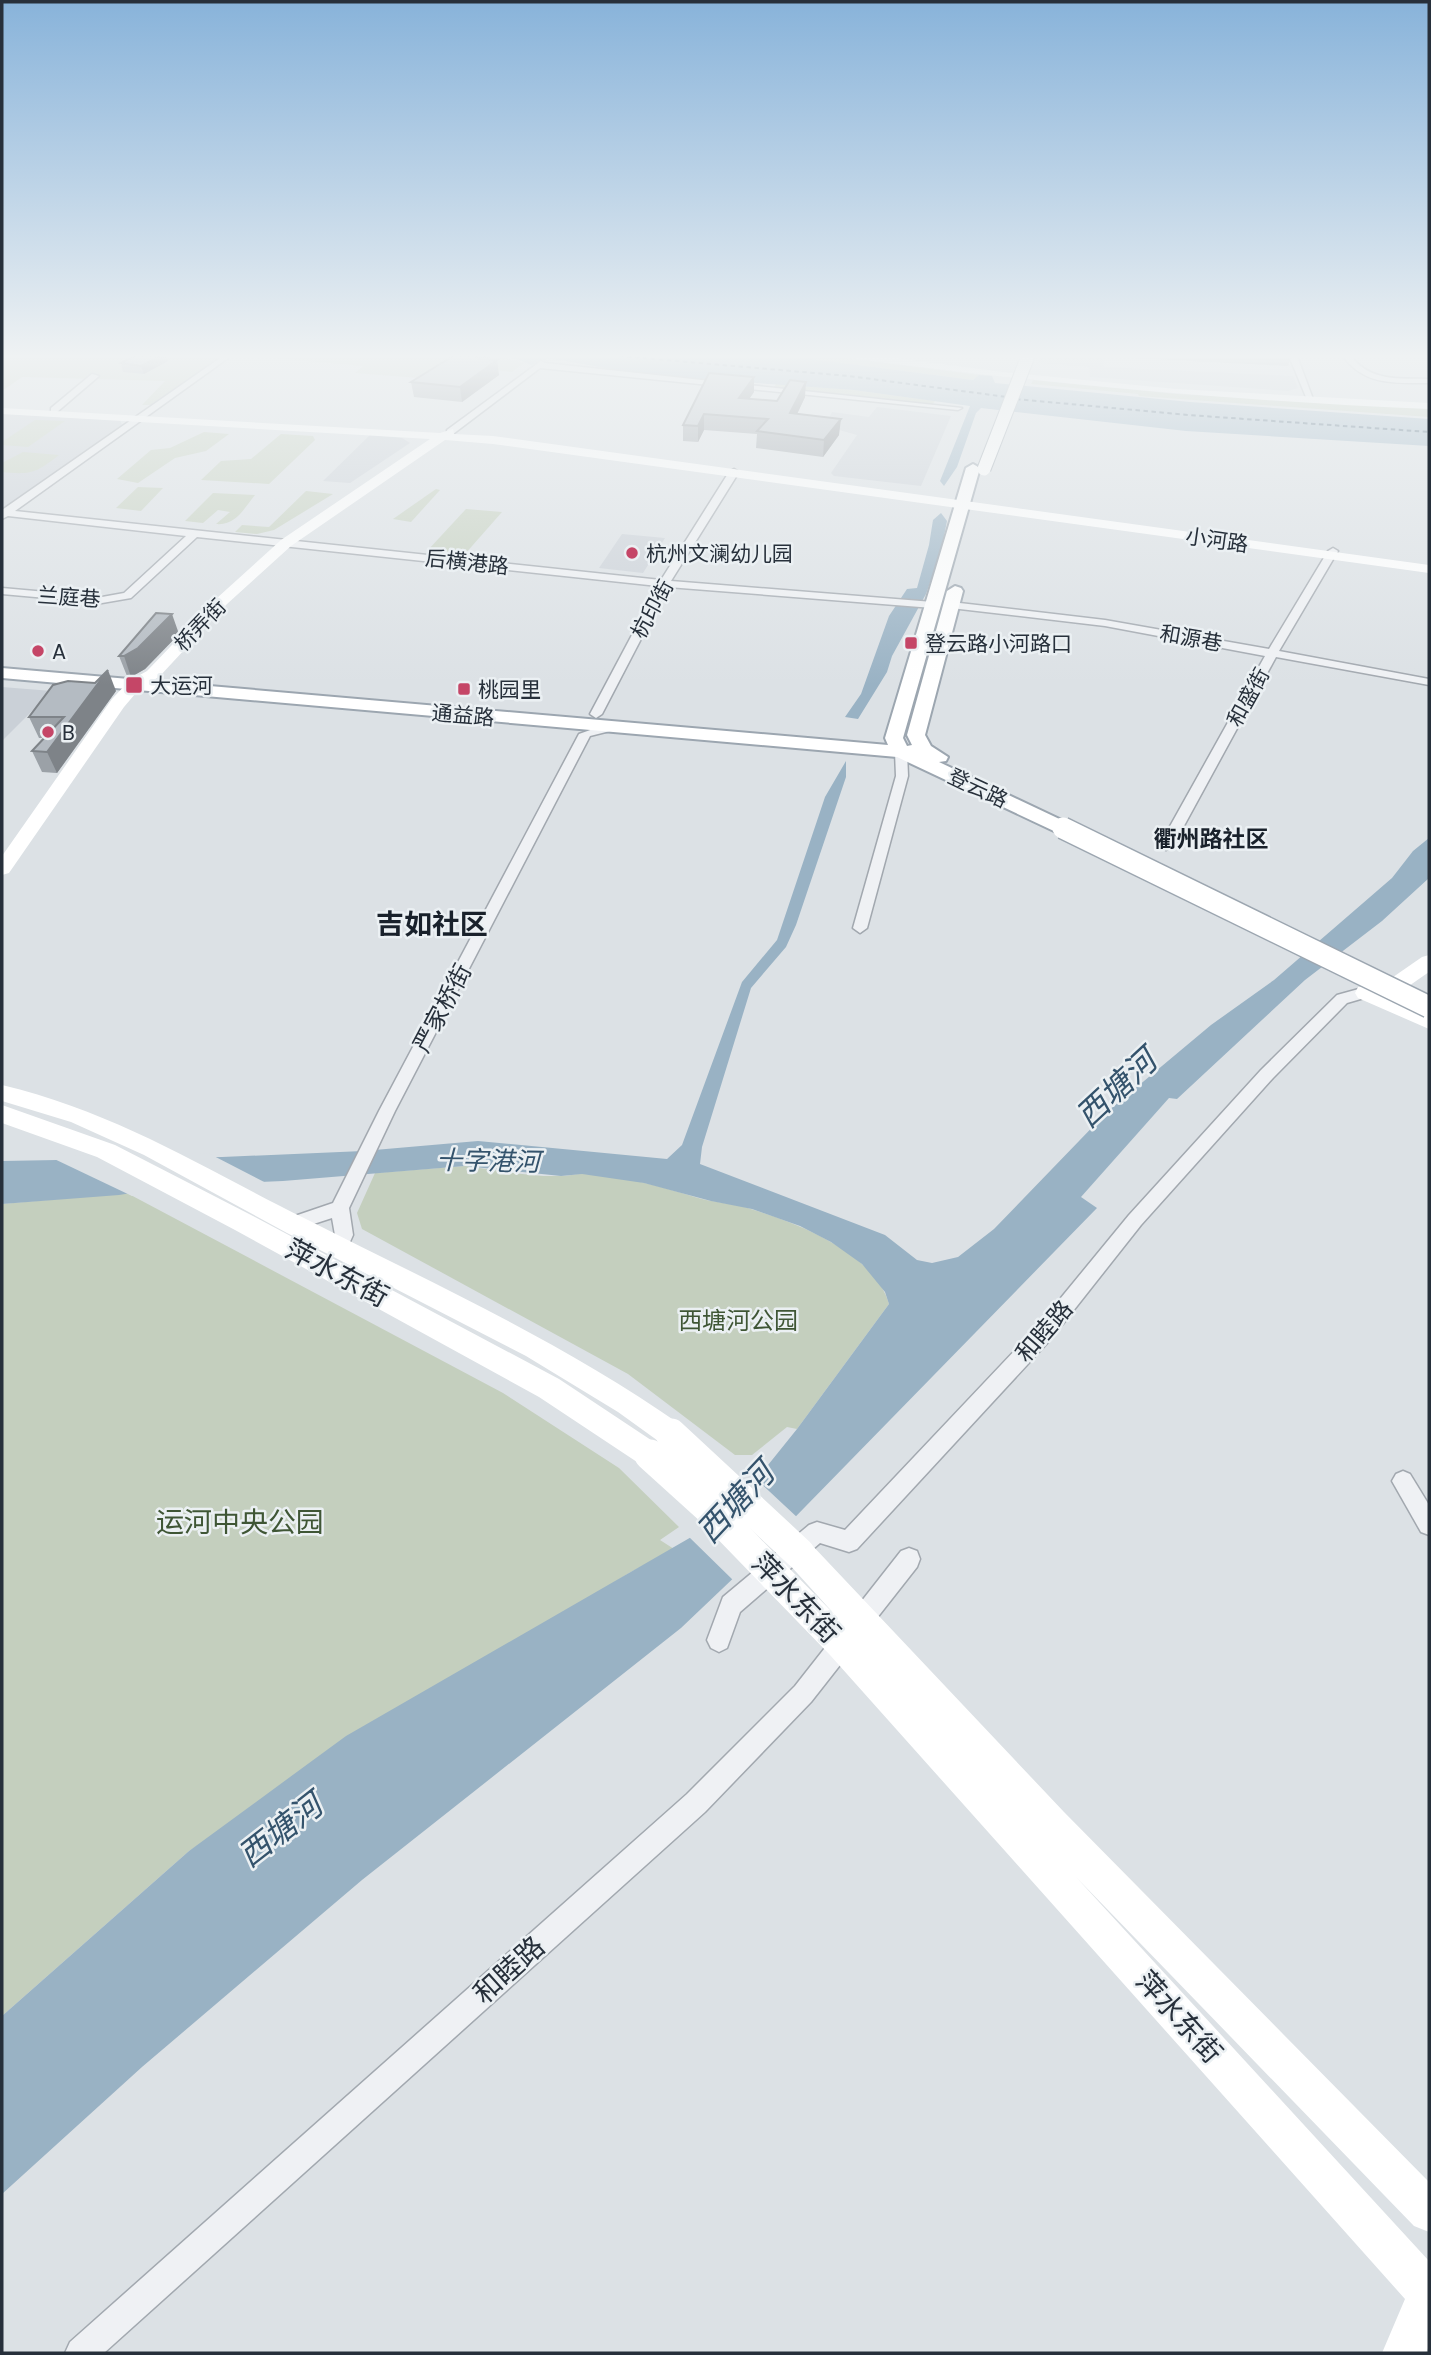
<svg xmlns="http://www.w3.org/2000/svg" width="1431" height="2355" font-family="Poppins,'Noto Sans SC',sans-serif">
<rect width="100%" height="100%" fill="#dce1e5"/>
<!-- built -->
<g fill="#cad0d7">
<polygon points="1040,356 1103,356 1104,367 1293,376 1298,388 1288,391 1090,377 1089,367 1038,363"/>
<polygon points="877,407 951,416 921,486 834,476 831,473 857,435 825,426 832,412 869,417"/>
<polygon points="2,414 115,420 120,420 122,425 44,482 11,505 2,508"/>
<polygon points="370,435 402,438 410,443 350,483 323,481"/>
<polygon points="622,534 665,538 643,573 599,568"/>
<polygon points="2,687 52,691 2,741"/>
</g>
<!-- green -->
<g fill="#c4cfbe">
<polygon points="2,356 223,356 150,405 142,405 165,381 22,377 2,391"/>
<polygon points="250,356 497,356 524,363 512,372 455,366 431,379 355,373 363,366"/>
<polygon points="763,356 830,356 979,375 973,380 812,359"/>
<polygon points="1033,380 1177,394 1429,408 1429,417 1139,396 1138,394 1031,384"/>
<polygon points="776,384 855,390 935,401 932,405 773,389"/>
<polygon points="35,420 65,421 28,447 2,445 2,442"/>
<polygon points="204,432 229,434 206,451 175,458 138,483 117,479 151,450 170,448"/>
<polygon points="281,434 313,436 315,440 269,484 201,480 221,461 251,459"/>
<path d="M23,452L59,455C36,473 31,475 2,472V463Z"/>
<polygon points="138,487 163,488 141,511 116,508"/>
<polygon points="436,489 440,490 411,522 393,519"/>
<polygon points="306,491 333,494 274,530 257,534 235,532 242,525 269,527"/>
<path d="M213,493L255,495C244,508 236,526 216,524L230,512L218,510L203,523L185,521Z"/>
<polygon points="466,509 502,512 465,554 428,550"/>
<path d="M465,1166C497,1170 530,1177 561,1176C568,1176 575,1174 582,1174C622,1174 664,1188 702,1199C719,1203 738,1204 754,1210C800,1224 875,1254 889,1304L797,1429L787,1427L752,1455H735L628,1374L362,1229L357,1213L375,1173Z"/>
<polygon points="127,1193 503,1393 619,1468 679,1527 660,1540 674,1549 629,1573 189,1851 2,2016 2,1204"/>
</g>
<!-- water -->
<g fill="#99b2c4">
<polygon points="497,356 763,356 812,359 973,380 979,375 992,376 995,383 1190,402 1429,419 1429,446 1186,431 981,408 976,413 957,467 944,486 940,481 970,406 854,390 645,375 560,360 547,359 531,365 517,359"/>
<polygon points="941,513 947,521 941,551 926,594 892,656 887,672 858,719 845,717 861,694 889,616 907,589 917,588 929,545 933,520"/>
<polygon points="846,761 846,777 796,925 786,947 751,988 702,1147 700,1164 885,1235 917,1260 932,1263 958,1257 994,1229 1107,1112 1211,1025 1274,980 1392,878 1413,851 1429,838 1429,878 1382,921 1305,980 1177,1099 1169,1098 1081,1197 1097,1208 763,1550 681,1628 362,1880 142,2067 2,2194 2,2016 189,1851 346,1736 726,1517 797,1429 889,1304 885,1292 862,1264 831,1242 800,1226 752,1209 711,1201 644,1183 582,1174 561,1176 465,1166 283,1181 174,1186 119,1195 2,1204 2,1161 222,1157 363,1151 478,1141 667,1159 682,1145 742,982 777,940 825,797"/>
</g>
<!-- pier -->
<g fill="#dce1e5">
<polygon points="208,1153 270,1185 174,1190 132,1196 48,1156"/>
<polygon points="754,1477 799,1519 735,1582 688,1536 724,1515"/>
</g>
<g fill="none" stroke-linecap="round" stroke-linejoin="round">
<!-- ferry -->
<g stroke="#34536c" stroke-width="2" stroke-dasharray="4.5 3.5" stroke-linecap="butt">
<polyline points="619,356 849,376 1007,397"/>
<polyline points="1016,399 1188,415 1429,432"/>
</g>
<defs>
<g id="street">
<polygon points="223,356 231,356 15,511 661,580 729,472 734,469 739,472 671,581 933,602 938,605 933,608 668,587 602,714 596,718 590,714 658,586 197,537 131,598 102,603 2,594 2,588 102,597 124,593 186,536 8,516 2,519 2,510"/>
<polygon points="1289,356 1297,356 1313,399 1306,397"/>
<path d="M1343,356H1351C1370,382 1400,378 1429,379V383C1396,383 1364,386 1343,356Z"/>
<polygon points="541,361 545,363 962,408 958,410 540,368 453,434 447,434 447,430"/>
<polygon points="92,374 99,376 57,412 51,412 51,408"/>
<polygon points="1333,548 1338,551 1279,651 1429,679 1429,685 1276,657 1173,846 1166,850 1159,846 1265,656 1105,626 951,608 946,605 951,602 1105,620 1269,649 1328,551"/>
<polygon points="610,723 616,727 614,730 590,736 395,1111 349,1208 353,1235 345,1253 339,1255 333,1253 330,1248 335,1235 332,1218 292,1231 286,1229 283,1224 286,1219 333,1203 379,1111 579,734"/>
<polygon points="901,748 907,752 908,776 867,928 860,933 853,928 896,776 895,752"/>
<polygon points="1366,987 1374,992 1371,996 1347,1003 1273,1078 1141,1225 1051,1339 857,1549 849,1552 820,1543 740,1612 727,1648 719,1652 711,1648 707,1640 723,1597 809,1525 817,1522 845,1530 1037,1327 1129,1215 1261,1070 1337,995"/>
<polygon points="1403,1471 1410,1474 1429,1505 1429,1535 1421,1532 1392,1481 1396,1474"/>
<polygon points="909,1548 917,1551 920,1559 917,1567 811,1702 705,1812 104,2353 65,2353 70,2342 687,1794 795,1686 901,1551"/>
</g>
<polygon id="primary" points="973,464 980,468 903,738 907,746 912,745 907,735 947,591 955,586 961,588 963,591 925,735 931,746 948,757 946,761 939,762 1070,824 1073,828 1070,832 1056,832 897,757 2,678 2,668 888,745 885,738 966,468"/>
</defs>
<!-- street casing -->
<use href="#street" stroke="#a2a8af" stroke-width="3"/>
<!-- primary casing -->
<use href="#primary" stroke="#9ca6b0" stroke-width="4"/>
<!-- street -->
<use href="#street" fill="#eff1f4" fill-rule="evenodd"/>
<!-- secondary -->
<g fill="#fff" fill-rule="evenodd">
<path d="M853,356H880L1003,372L1176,389L1429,403V409C1238,401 1048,384 858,359Z"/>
<polygon points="2,408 440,433 453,429 454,434 493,436 1429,565 1429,573 493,444 445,440 291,546 227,604 159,677 141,687 124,707 9,873 2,875 2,856 112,699 129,681 147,671 217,598 281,540 430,439 2,414"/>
<polygon points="1429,955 1429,972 1393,997 1429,1013 1429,1029 1358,998 1355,993 1358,987 1383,984 1422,957"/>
<path d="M2,1085C118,1113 201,1167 306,1219C434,1284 563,1342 681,1425L685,1434L681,1443L671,1447L661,1443L618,1412L526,1356L287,1233L144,1155L71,1122L2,1101Z"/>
<polygon points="2,1105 115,1145 253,1216 559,1379 660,1446 665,1455 660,1464 650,1468 640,1464 539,1397 235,1230 97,1157 2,1123"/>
<polygon points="799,1538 810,1543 1064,1812 1429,2182 1429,2232 1414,2226 1076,1877 1429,2261 1429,2346 1426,2353 1382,2353 1405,2299 830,1655 763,1586 758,1575 763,1564 774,1560 785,1564 836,1616 788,1563 784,1553 788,1543"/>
</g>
<!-- primary -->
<use href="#primary" fill="#fff" fill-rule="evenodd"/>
<defs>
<polyline id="primary-bridge-far1" points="984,469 1028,356"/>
<polyline id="primary-bridge" points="1063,828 1429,1007"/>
</defs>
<!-- primary-bridge-far1 casing -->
<use href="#primary-bridge-far1" stroke="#9ca6b0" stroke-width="15" stroke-linecap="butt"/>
<!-- primary-bridge casing -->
<use href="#primary-bridge" stroke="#9ca6b0" stroke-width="24" stroke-linecap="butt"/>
<!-- secondary-bridge -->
<g stroke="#fff" stroke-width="31">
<polyline points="671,1434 799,1553"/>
<polyline points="650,1455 713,1512 774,1575"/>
</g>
<!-- primary-bridge-far1 -->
<use href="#primary-bridge-far1" stroke="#fff" stroke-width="13"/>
<!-- primary-bridge -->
<use href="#primary-bridge" stroke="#fff" stroke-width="21"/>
</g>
<!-- wall -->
<g fill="#9ba1a7">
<polygon points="135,356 166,356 168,361 144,374 123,372 121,363"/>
<polygon points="1135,356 1291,356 1288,366 1135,358"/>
<polygon points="492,360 499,375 462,402 414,397 411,382"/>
<polygon points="754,392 749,399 777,401 805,397 797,414 839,435 823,457 756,448 757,434 704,430 698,442 683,441 683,425"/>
<polygon points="179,634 145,669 131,677 127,676 119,656"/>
<polygon points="116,691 57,773 42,772 32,751 44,738 39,738 29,717"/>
</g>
<!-- shaded-wall -->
<g fill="#7e8388">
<polygon points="160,356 166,356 168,361 144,374 141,366"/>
<polygon points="479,356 491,356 492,363 475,358"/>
<polygon points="497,360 499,375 462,402 460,387"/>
<polygon points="754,377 754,392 739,414 739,398"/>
<polygon points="806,382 805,397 790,429 790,413"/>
<polygon points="704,414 704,430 698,442 698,426"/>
<polygon points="841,419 839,435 823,457 824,440"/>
<polygon points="172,614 179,634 145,669 131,677 124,656"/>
<polygon points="108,670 116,691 57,773 47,752"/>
</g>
<!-- building -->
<g fill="#b4bbc2" stroke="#7e8388" stroke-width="2">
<polygon points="135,356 160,356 141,366 121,363"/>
<polygon points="453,356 479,356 475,358 497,360 460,387 411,382"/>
<polygon points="709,373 754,377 739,398 777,401 790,380 806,382 790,413 841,419 824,440 757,431 768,419 704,414 698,426 683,425"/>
<polygon points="156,613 172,614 138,648 124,656 119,656"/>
<polygon points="108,670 47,752 32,751 64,717 29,717 53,685 68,681 95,683"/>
</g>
<!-- sky -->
<linearGradient id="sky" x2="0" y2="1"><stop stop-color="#88b3da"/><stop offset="0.52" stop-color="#eff2f3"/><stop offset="1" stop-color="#eff2f3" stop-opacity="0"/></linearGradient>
<rect width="1431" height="685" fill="url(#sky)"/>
<!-- markers -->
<g fill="#c54667" stroke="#ebf0f3" stroke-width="2.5">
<circle cx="632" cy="553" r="7"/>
<rect x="904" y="636" width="14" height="14" rx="3.5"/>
<circle cx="38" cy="651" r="7"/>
<rect x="125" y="676" width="18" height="18" rx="3.5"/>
<rect x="457" y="682" width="14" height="14" rx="3.5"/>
<circle cx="48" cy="732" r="7"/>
</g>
<g text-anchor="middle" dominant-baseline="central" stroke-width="5" stroke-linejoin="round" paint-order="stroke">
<!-- far-street labels -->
<g font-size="21" fill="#27303b" stroke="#ebf0f3">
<text transform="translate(1217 540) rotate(8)">小河路</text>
<text transform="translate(467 562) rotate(6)">后横港路</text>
<text transform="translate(69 597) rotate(4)">兰庭巷</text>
<text transform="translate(652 609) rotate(-61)">杭印街</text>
<text transform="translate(200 625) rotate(-46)">桥弄街</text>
<text transform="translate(1191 638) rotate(10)">和源巷</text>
<text transform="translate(1248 697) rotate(-61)">和盛街</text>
<text transform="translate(463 715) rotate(5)">通益路</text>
<text transform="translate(978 788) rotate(25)">登云路</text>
</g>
<!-- far-poi labels -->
<g font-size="21" fill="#27303b" stroke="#ebf0f3" text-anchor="start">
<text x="646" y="553">杭州文澜幼儿园</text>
<text x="925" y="643">登云路小河路口</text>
<text x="52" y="651">A</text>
<text x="150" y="685">大运河</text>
<text x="478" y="689">桃园里</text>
<text x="62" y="732">B</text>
</g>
<!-- far-quarter labels -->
<g font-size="23" font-weight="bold" fill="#19212b" stroke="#ebf0f3">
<text x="1211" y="839">衢州路社区</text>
</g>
<!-- street labels -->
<g font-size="24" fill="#27303b" stroke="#ebf0f3">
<text transform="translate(442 1008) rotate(-62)">严家桥街</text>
<text transform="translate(1044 1331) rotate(-49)">和睦路</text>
</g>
<!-- park labels -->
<g font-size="24" fill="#3f5635" stroke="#ebf0f3">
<text x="738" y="1320">西塘河公园</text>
</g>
<!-- water labels -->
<g font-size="26" font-style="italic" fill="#34536c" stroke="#ebf0f3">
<text transform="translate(488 1161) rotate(1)">十字港河</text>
</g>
<!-- quarter labels -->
<g font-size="28" font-weight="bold" fill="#19212b" stroke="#ebf0f3">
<text x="432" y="924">吉如社区</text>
</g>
<!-- near-street labels -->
<g font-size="28" fill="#27303b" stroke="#ebf0f3">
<text transform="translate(337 1273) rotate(28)">萍水东街</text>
<text transform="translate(796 1598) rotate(46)">萍水东街</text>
<text transform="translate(509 1970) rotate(-42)">和睦路</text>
<text transform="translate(1179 2017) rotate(48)">萍水东街</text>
</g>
<!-- near-park labels -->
<g font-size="28" fill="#3f5635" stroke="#ebf0f3">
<text x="240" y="1522">运河中央公园</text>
</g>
<!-- near-water labels -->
<g font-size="32" font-style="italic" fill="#34536c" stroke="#ebf0f3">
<text transform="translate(1116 1088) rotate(-43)">西塘河</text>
<text transform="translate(735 1502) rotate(-47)">西塘河</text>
<text transform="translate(280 1830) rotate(-38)">西塘河</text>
</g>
</g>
<!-- border -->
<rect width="1431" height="2355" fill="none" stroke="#27303b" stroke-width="7"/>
</svg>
